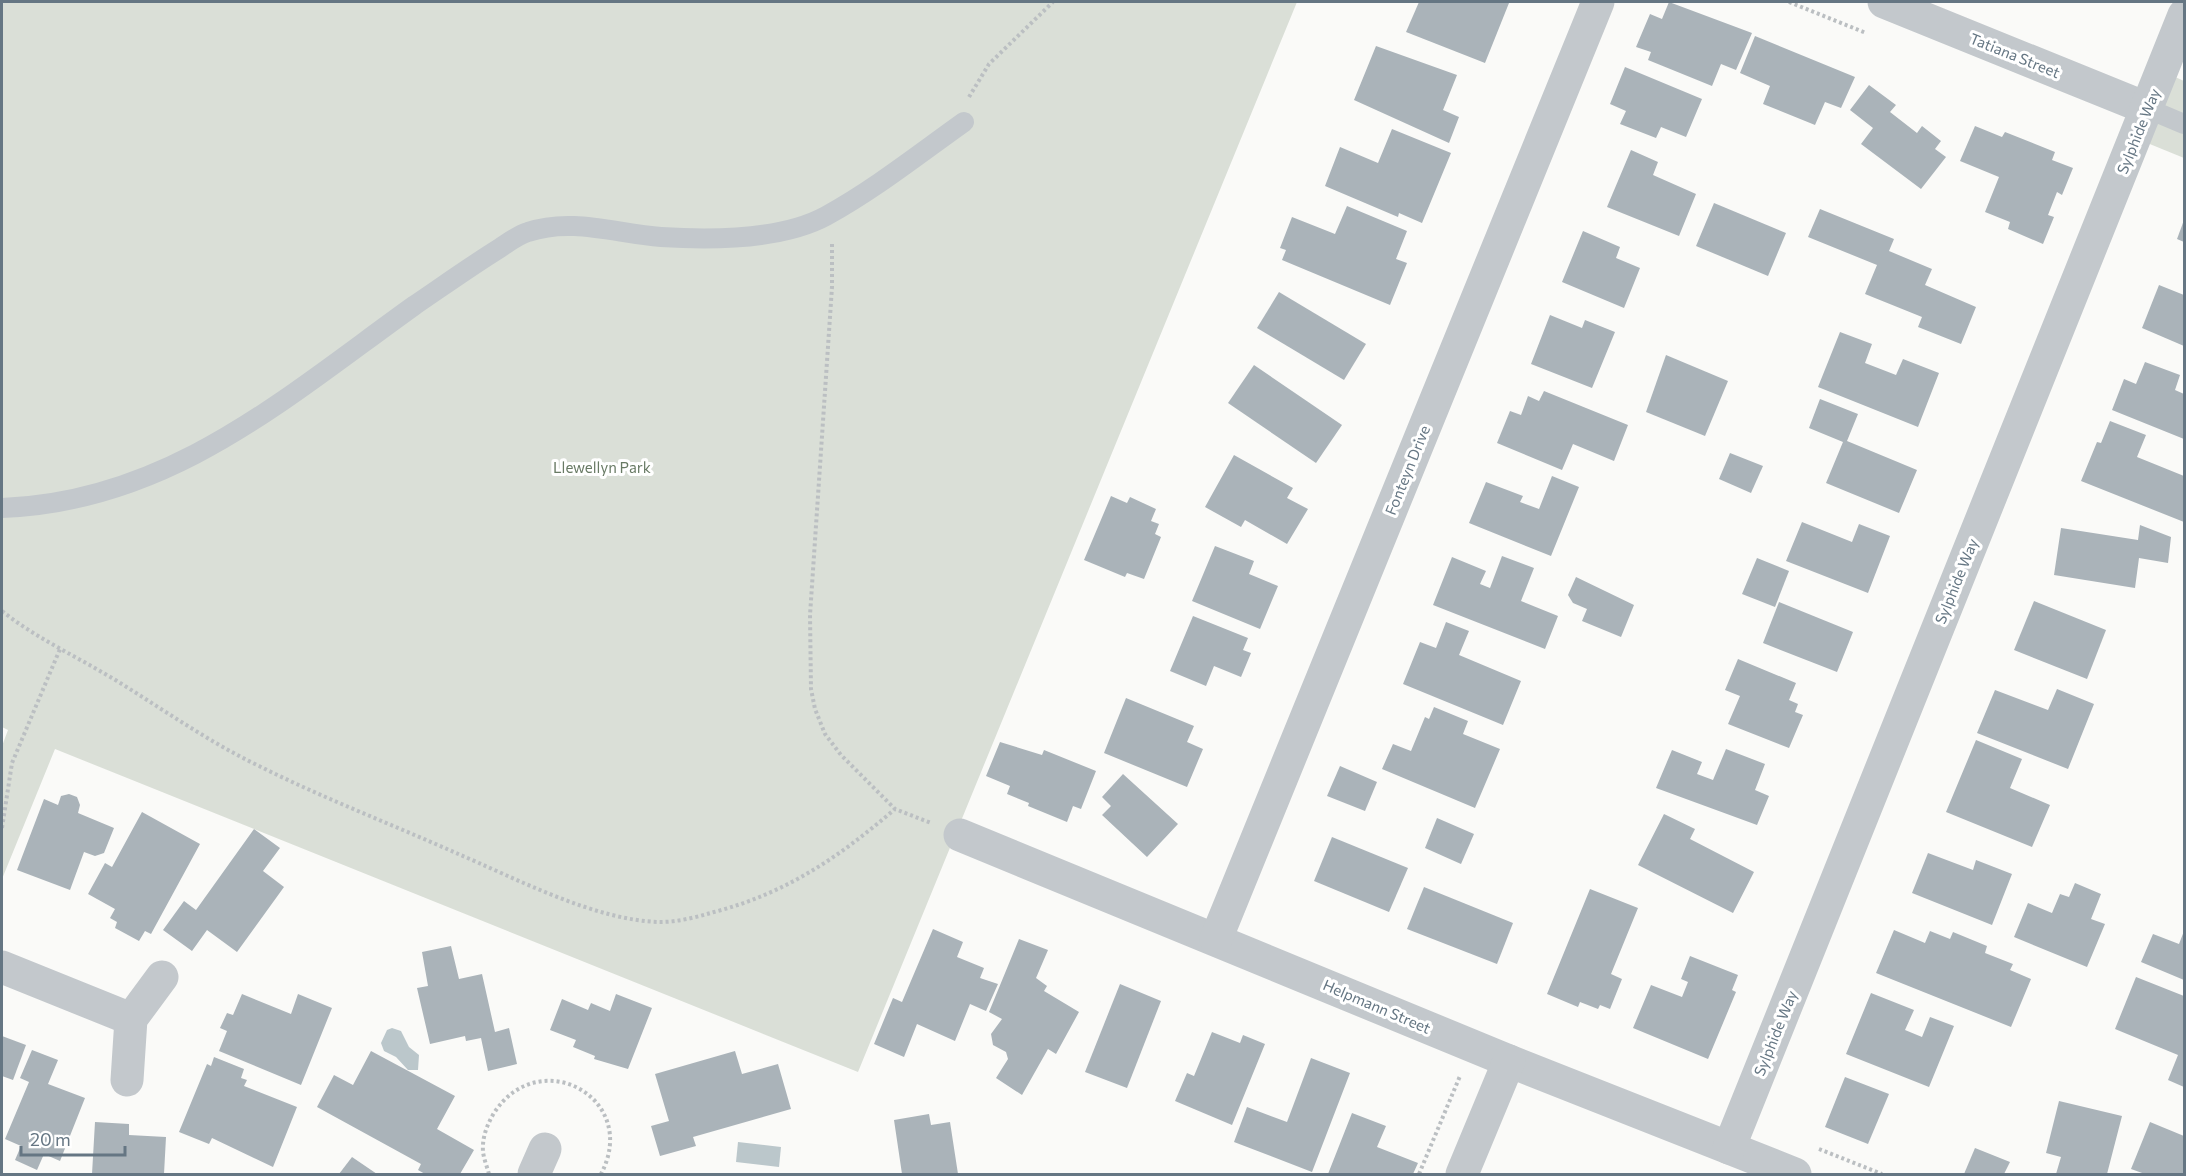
<svg xmlns="http://www.w3.org/2000/svg" width="2186" height="1176" font-family="Commissioner,sans-serif">
<rect width="100%" height="100%" fill="#fafaf8"/>
<!-- green -->
<g fill="#dadfd7">
<polygon points="2,2 1297,2 858,1072 55,749 2,879 2,746 8,730 2,727"/>
<polygon points="2162,71 2184,81 2184,158 2135,138"/>
</g>
<!-- water -->
<g fill="#bbc7cb">
<polygon points="392,1028 401,1031 409,1047 419,1055 418,1070 408,1070 396,1057 384,1051 381,1043 387,1030"/>
<polygon points="738,1142 781,1147 779,1167 736,1162"/>
</g>
<!-- building -->
<g fill="#aab3b9">
<polygon points="1419,2 1506,2 1509,3 1485,63 1406,32"/>
<polygon points="1669,2 1752,33 1736,70 1721,64 1712,86 1648,60 1651,52 1636,47 1650,14 1662,19"/>
<polygon points="1755,36 1855,77 1841,108 1825,102 1815,125 1763,104 1770,86 1740,73"/>
<polygon points="1376,46 1457,75 1443,110 1459,117 1449,143 1354,100"/>
<polygon points="1625,67 1702,99 1686,137 1661,127 1656,138 1620,124 1626,111 1610,104"/>
<polygon points="1869,85 1896,105 1890,112 1917,133 1922,126 1941,141 1935,149 1946,157 1921,189 1861,144 1873,128 1850,110"/>
<polygon points="1975,126 2002,137 2005,132 2055,152 2052,160 2073,168 2062,195 2057,192 2048,215 2054,217 2043,244 2008,229 2010,222 1985,212 1999,177 1960,161"/>
<polygon points="1392,129 1451,153 1422,223 1399,213 1398,217 1325,186 1340,147 1378,163"/>
<polygon points="1631,150 1658,162 1653,175 1696,194 1679,236 1607,207"/>
<polygon points="1714,203 1786,233 1768,276 1696,246"/>
<polygon points="1347,206 1407,231 1396,259 1407,263 1390,305 1282,260 1286,250 1280,248 1292,217 1335,234"/>
<polygon points="1820,209 1894,239 1889,251 1932,269 1925,285 1976,307 1961,344 1918,327 1922,317 1865,294 1877,265 1808,237"/>
<polygon points="2184,220 2184,242 2177,239"/>
<polygon points="1583,231 1620,247 1616,258 1640,268 1624,308 1562,282"/>
<polygon points="2159,285 2184,295 2184,346 2142,328"/>
<polygon points="1279,292 1366,344 1344,380 1257,328"/>
<polygon points="1550,315 1582,328 1585,320 1615,332 1592,388 1531,364"/>
<polygon points="1840,332 1872,344 1865,363 1896,375 1903,359 1939,373 1918,427 1818,387"/>
<polygon points="1666,355 1728,381 1705,436 1646,412"/>
<polygon points="2145,362 2180,375 2175,390 2184,394 2184,439 2112,410 2124,379 2136,384"/>
<polygon points="1254,365 1342,425 1316,463 1228,403"/>
<polygon points="1544,391 1628,425 1614,461 1573,444 1562,470 1497,443 1510,411 1521,415 1528,396 1539,401"/>
<polygon points="1820,399 1858,414 1847,441 1917,470 1899,513 1826,483 1843,442 1809,428"/>
<polygon points="2110,421 2146,435 2137,457 2184,476 2184,522 2081,481 2097,442 2101,443"/>
<polygon points="1730,453 1763,466 1751,493 1719,479"/>
<polygon points="1234,455 1293,488 1287,498 1308,509 1287,544 1245,520 1241,527 1205,507"/>
<polygon points="1552,476 1579,487 1551,556 1469,523 1486,482 1523,496 1520,502 1539,509"/>
<polygon points="1111,496 1127,503 1130,497 1156,509 1151,521 1159,524 1155,534 1161,537 1144,579 1127,573 1125,577 1084,560"/>
<polygon points="1802,522 1852,542 1859,524 1890,536 1868,593 1786,561"/>
<polygon points="2140,525 2171,537 2168,563 2139,558 2135,588 2054,575 2061,528 2138,540"/>
<polygon points="1215,546 1254,561 1249,574 1278,586 1260,629 1192,601"/>
<polygon points="1502,556 1534,568 1521,601 1558,616 1545,649 1433,605 1452,557 1486,571 1480,584 1490,588"/>
<polygon points="1757,558 1789,571 1775,607 1742,594"/>
<polygon points="1576,577 1634,605 1621,637 1582,621 1587,609 1573,603 1568,595"/>
<polygon points="2034,601 2106,630 2087,679 2014,650"/>
<polygon points="1779,602 1853,632 1837,672 1763,643"/>
<polygon points="1193,616 1248,638 1243,650 1251,653 1241,677 1214,666 1206,686 1170,671"/>
<polygon points="1446,622 1469,631 1459,655 1521,681 1503,725 1403,684 1420,642 1436,648"/>
<polygon points="1738,659 1796,683 1789,700 1798,704 1795,712 1803,715 1789,748 1728,724 1740,696 1725,690"/>
<polygon points="2057,689 2094,704 2068,769 1977,733 1995,690 2048,710"/>
<polygon points="1126,698 1194,726 1187,742 1203,749 1187,787 1104,753"/>
<polygon points="1434,707 1468,721 1463,734 1500,749 1475,808 1382,769 1393,744 1411,751 1425,717 1429,719"/>
<polygon points="1976,740 2022,759 2010,788 2050,805 2032,847 1946,812"/>
<polygon points="1000,742 1042,755 1044,750 1096,771 1081,809 1073,806 1067,822 1028,806 1029,803 1007,794 1010,786 986,776"/>
<polygon points="1726,749 1765,764 1755,790 1769,796 1757,825 1656,788 1672,750 1702,762 1697,774 1713,780"/>
<polygon points="1340,766 1377,782 1365,811 1327,796"/>
<polygon points="1123,774 1178,824 1147,857 1102,815 1111,806 1102,797"/>
<polygon points="69,794 77,797 80,805 78,813 114,828 104,853 95,856 84,852 70,890 17,870 44,799 58,805 61,796"/>
<polygon points="142,812 200,844 151,934 145,931 139,941 115,928 117,922 110,918 115,909 88,894 105,863 112,867"/>
<polygon points="1664,814 1695,829 1690,839 1754,872 1733,913 1638,865"/>
<polygon points="1437,818 1474,834 1461,864 1425,848"/>
<polygon points="254,829 280,848 263,871 284,887 237,952 207,930 192,951 163,930 184,901 196,910"/>
<polygon points="1332,837 1408,868 1389,912 1314,881"/>
<polygon points="1928,853 1973,870 1976,860 2012,874 1992,925 1912,893"/>
<polygon points="2075,883 2101,894 2091,919 2105,924 2087,967 2014,937 2028,903 2052,913 2060,894 2069,897"/>
<polygon points="1424,887 1513,923 1497,964 1407,929"/>
<polygon points="1590,889 1638,908 1611,974 1622,979 1610,1009 1600,1005 1598,1009 1580,1002 1578,1007 1547,994"/>
<polygon points="933,929 963,942 957,957 984,968 980,978 998,984 986,1011 970,1004 955,1041 917,1024 904,1057 874,1044 893,998 902,1002"/>
<polygon points="1894,930 1925,943 1930,931 1950,939 1953,932 1987,946 1985,953 2013,964 2010,970 2031,979 2011,1027 1876,973"/>
<polygon points="2184,931 2184,980 2141,962 2153,934 2179,944"/>
<polygon points="1019,939 1048,950 1036,978 1047,986 1044,991 1079,1012 1056,1054 1048,1049 1022,1095 996,1078 1008,1059 1006,1052 993,1045 991,1034 1002,1019 989,1012"/>
<polygon points="451,946 459,979 482,974 495,1032 509,1028 517,1064 488,1071 481,1038 466,1041 465,1036 430,1044 417,988 428,986 422,952"/>
<polygon points="1690,956 1738,975 1732,990 1736,992 1708,1059 1633,1028 1651,985 1682,997 1688,982 1681,979"/>
<polygon points="2136,977 2184,996 2184,1087 2168,1080 2178,1055 2115,1029"/>
<polygon points="1120,984 1161,1001 1127,1088 1085,1072"/>
<polygon points="1871,993 1914,1010 1905,1030 1922,1037 1930,1017 1954,1026 1929,1087 1846,1054"/>
<polygon points="242,994 291,1014 298,994 332,1008 301,1085 219,1051 227,1031 220,1028 227,1013 233,1015"/>
<polygon points="616,994 652,1008 628,1069 594,1059 595,1056 573,1047 576,1040 550,1030 562,999 588,1010 591,1003 610,1011"/>
<polygon points="1212,1032 1240,1043 1243,1035 1265,1044 1232,1125 1175,1101 1187,1073 1194,1076"/>
<polygon points="2,1036 26,1045 13,1080 2,1076"/>
<polygon points="32,1050 58,1060 48,1084 85,1098 60,1161 44,1154 37,1170 15,1160 21,1146 5,1139 29,1082 20,1078"/>
<polygon points="371,1051 455,1096 437,1129 474,1150 460,1174 425,1174 418,1170 421,1164 317,1107 334,1075 353,1085"/>
<polygon points="735,1051 742,1074 778,1064 791,1109 693,1137 696,1146 660,1156 651,1126 669,1121 655,1074"/>
<polygon points="214,1057 244,1069 241,1078 247,1080 244,1086 297,1107 273,1167 212,1138 209,1144 179,1132 207,1064 211,1066"/>
<polygon points="1311,1058 1350,1073 1312,1172 1234,1142 1247,1107 1287,1122"/>
<polygon points="1845,1077 1889,1094 1868,1144 1825,1127"/>
<polygon points="2059,1101 2122,1116 2107,1174 2056,1174 2061,1157 2046,1153"/>
<polygon points="1352,1113 1386,1126 1377,1147 1418,1163 1413,1174 1328,1174"/>
<polygon points="929,1114 931,1125 950,1122 958,1174 902,1174 894,1120"/>
<polygon points="95,1122 129,1124 129,1135 166,1137 164,1174 92,1174"/>
<polygon points="2150,1122 2184,1136 2184,1174 2145,1174 2131,1169"/>
<polygon points="1975,1148 2010,1162 2004,1174 1964,1174"/>
<polygon points="352,1157 377,1174 339,1174"/>
</g>
<g fill="none" stroke-linecap="round" stroke-linejoin="round">
<!-- path -->
<g stroke="#bbbfc2" stroke-width="4" stroke-dasharray="3 3" stroke-linecap="butt">
<polyline points="1789,2 1866,33"/>
<polyline points="969,97 989,64 1053,2"/>
<polyline points="832,244 832,287 810,615 811,689 815,709 825,734 841,755 895,809 931,823"/>
<path d="M2,611C37,639 78,657 117,681C164,710 209,742 259,766C323,798 391,824 456,853C515,878 596,921 660,922C678,922 697,917 714,912C787,893 839,857 895,809"/>
<polyline points="2,828 12,763 60,649"/>
<polyline points="1819,1149 1882,1174"/>
<path d="M489,1174C487,1167 484,1159 483,1152C482,1137 487,1125 494,1113C539,1043 641,1098 601,1174"/>
<polyline points="1419,1174 1460,1076"/>
</g>
<!-- lane -->
<g stroke="#c3c8cc" stroke-width="20">
<polyline points="2146,108 2184,124"/>
<path d="M2,508C169,502 285,398 415,305C443,286 471,266 500,248C509,242 518,235 528,232C572,217 617,234 661,237C710,240 782,240 826,216C875,189 919,154 964,122"/>
</g>
<!-- street -->
<g stroke="#c3c8cc" stroke-width="33">
<polyline points="1884,2 2146,108"/>
<polyline points="960,835 1509,1061 1795,1174"/>
<polyline points="1216,939 1598,2"/>
<polyline points="2,967 131,1019"/>
<polyline points="127,1080 131,1019 162,977"/>
<polyline points="1729,1148 2184,15"/>
<polyline points="534,1174 545,1149"/>
<polyline points="1462,1174 1509,1061"/>
</g>
</g>
<g text-anchor="middle" dominant-baseline="central" stroke-width="6" stroke-linejoin="round" paint-order="stroke">
<!-- street labels -->
<g font-size="15" fill="#657683" stroke="#fff">
<text transform="translate(2015 55) rotate(22)">Tatiana Street</text>
<text transform="translate(2138 131) rotate(-68)">Sylphide Way</text>
<text transform="translate(1407 470) rotate(-68)">Fonteyn Drive</text>
<text transform="translate(1956 581) rotate(-68)">Sylphide Way</text>
<text transform="translate(1377 1006) rotate(23)">Helpmann Street</text>
<text transform="translate(1775 1033) rotate(-68)">Sylphide Way</text>
</g>
<!-- park labels -->
<g font-size="15" fill="#687a64" stroke="#fff">
<text x="602" y="467">Llewellyn Park</text>
</g>
</g>
<!-- border -->
<rect width="2186" height="1176" fill="none" stroke="#657683" stroke-width="6"/>
<!-- scale -->
<path d="M21 1146v9h104v-9" fill="none" stroke="#657683" stroke-width="3"/>
<text x="30" y="1146" font-size="18" fill="#657683" stroke="#ffffff" stroke-width="4.5" paint-order="stroke">20 m</text>
</svg>
